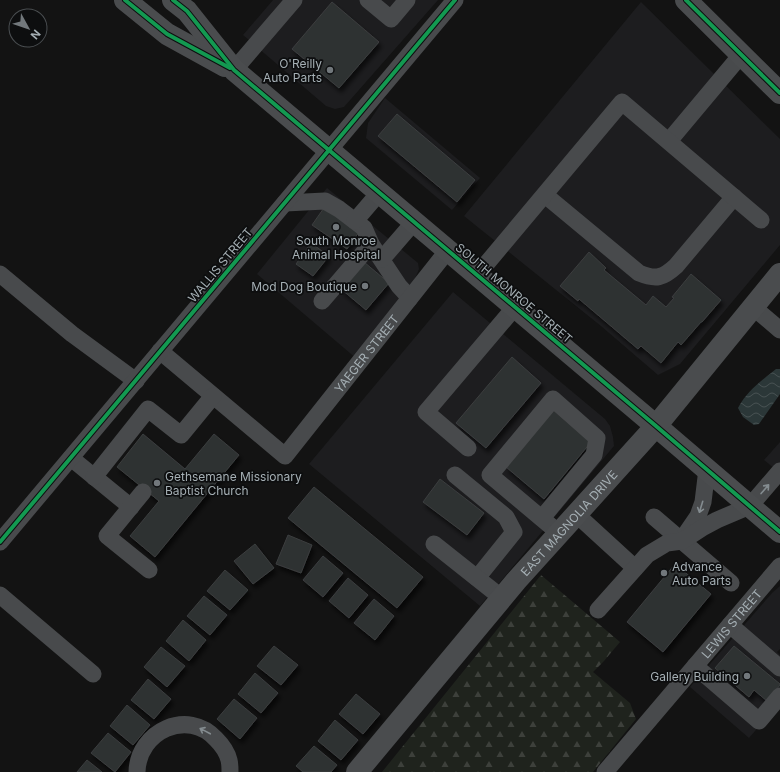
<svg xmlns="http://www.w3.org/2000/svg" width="780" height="772" font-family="Inter,sans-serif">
<defs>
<pattern id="forest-firs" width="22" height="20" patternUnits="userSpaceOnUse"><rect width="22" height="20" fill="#1f231d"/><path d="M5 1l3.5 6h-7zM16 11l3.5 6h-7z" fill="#3d403b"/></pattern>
<pattern id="water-waves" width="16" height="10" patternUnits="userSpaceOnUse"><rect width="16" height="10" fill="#2b3738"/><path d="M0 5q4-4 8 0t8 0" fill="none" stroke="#475152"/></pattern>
<filter id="shadow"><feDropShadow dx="2.5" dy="4.5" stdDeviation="2" flood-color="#0009"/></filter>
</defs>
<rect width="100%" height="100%" fill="#131313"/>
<!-- built -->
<g fill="#1d1d1f">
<polygon points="273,0 438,0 344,107 335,109 326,106 243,35"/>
<polygon points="641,2 780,139 780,245 680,364 658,375 601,326 464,216"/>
<polygon points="385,98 480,178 452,210 366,138 368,123"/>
<polygon points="327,188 418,263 419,269 412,286 357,359 257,274"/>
<polygon points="453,292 605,419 610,426 613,437 614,446 480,606 309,464"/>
<polygon points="780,442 780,473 764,460"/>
<polygon points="780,586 780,649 777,652 780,655 780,702 749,738 690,687 772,593"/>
</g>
<!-- forest -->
<polygon fill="url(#forest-firs)" points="541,575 620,642 604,661 593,672 630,703 636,719 593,772 382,772"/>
<!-- water -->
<path fill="url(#water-waves)" d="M776,369H780V394L759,424L754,425L743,417L738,408C747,391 761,381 776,369Z"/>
<!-- building -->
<g fill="#2f3031" stroke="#3b3e3f" filter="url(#shadow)">
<polygon points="332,2 379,42 339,88 292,49"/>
<polygon points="397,114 475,180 457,202 378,136"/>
<polygon points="326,205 361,229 347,249 312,225"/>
<polygon points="311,243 329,256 313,276 296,264"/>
<polygon points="589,252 606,268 604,270 646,305 653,296 666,307 674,298 672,297 691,274 721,300 702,322 701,322 681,345 678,342 661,363 641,346 638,349 579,299 578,301 560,286"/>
<polygon points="364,262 389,283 366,310 341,289"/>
<polygon points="512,357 541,383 486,448 456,423"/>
<polygon points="553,410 591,442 544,499 506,467"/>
<polygon points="143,434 185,469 214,434 239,455 155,557 130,536 159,501 117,467"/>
<polygon points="440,479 484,513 467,535 423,502"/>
<polygon points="314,487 423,577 397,608 288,518"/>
<polygon points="288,535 312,545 301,573 276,564"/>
<polygon points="255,544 274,568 253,584 234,561"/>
<polygon points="323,556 343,573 323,597 303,580"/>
<polygon points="675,564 711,594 663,652 627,622"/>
<polygon points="225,570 248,590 230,610 207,591"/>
<polygon points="348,578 368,595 349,618 329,601"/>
<polygon points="204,596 227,615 210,635 187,616"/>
<polygon points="374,599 394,616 375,640 354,623"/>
<polygon points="183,620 206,640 189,661 166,641"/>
<polygon points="274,646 298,665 281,685 257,666"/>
<polygon points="734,646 780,684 780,685 767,701 754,690 749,697 715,668"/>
<polygon points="161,647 185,666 167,687 144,667"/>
<polygon points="255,673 278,693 261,713 238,694"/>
<polygon points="148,679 171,699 154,719 131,700"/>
<polygon points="356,694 380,714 363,734 339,714"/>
<polygon points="234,699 257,718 240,739 217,719"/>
<polygon points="127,705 150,725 133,745 110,726"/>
<polygon points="335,720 358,740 341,760 318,741"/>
<polygon points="108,733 131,752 115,772 91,753"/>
<polygon points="314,746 337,765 331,772 303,772 296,766"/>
<polygon points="87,760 102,772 77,772"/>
</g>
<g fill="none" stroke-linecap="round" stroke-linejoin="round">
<!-- minor -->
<g stroke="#484a4c" stroke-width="17">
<polyline points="368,0 391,19 407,0"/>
<polyline points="234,70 294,0"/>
<polyline points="669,141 741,55"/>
<path d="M545,195L639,273C656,280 663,278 676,266L734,197"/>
<polyline points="285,203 325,201 339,209 364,228 371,244 399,286 410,298"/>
<polyline points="355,221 379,193"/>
<polyline points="382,259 414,222"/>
<polyline points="0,274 72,334 136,381"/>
<polyline points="477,275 622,102 761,220"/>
<polyline points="322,301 371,244"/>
<polyline points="753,307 780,330"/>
<path id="s1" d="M160,351L285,456L448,250"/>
<polyline points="468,448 426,412 515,307"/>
<polyline points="71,458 131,507"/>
<polyline points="455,475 506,517 514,532 477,578"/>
<polyline points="94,477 148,409 181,435 213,396"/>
<polyline points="143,492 107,536 149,570"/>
<polyline points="576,514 635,568"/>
<polyline points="654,517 731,583"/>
<polyline points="542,518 594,455 597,438 553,399 490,475 559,533"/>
<polyline points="685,535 698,516 703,502 707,469"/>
<polyline points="0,542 455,0"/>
<polyline points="434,544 502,598"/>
<polyline points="0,595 93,674"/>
<polyline points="598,610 647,555 667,543 682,541 702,528 717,520 750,506 780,471"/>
<polyline points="730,625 780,668"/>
<polyline points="695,666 759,721 780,696"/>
<path d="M137,772C138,731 188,708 216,739C222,745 227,752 229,760C230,764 230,768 230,772"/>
<path id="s2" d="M605,772L780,566"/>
</g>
<!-- major -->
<g stroke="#4a4c4e" stroke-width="22">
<polyline points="125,0 167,34 225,66"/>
<polyline points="173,0 187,11 234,70 656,426 780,532"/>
<polyline points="686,0 780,93"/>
<path id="s3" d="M357,772L516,581L656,426L780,274"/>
</g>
<defs>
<g id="cycleway">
<polyline points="125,0 167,34 230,68"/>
<polyline points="173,0 187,11 234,70 656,426 780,532"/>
<polyline points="686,0 780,93"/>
<polyline points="0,542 455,0"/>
</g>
</defs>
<!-- cycleway casing -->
<use href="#cycleway" stroke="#0d0e0f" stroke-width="6"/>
<!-- cycleway -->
<use href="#cycleway" stroke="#139951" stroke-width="4"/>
</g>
<!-- one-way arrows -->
<defs><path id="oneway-shaft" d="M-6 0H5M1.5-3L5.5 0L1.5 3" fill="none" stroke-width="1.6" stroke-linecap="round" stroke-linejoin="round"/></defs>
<g stroke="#848c90">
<use href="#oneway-shaft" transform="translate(765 489) rotate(-49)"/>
<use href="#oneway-shaft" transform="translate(701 507) rotate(107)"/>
<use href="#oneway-shaft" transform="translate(205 731) rotate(-152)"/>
</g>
<!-- markers -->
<g fill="#72787c" stroke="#0d0e0f" stroke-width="1.5">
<circle cx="330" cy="70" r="4"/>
<circle cx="336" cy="227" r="4"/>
<circle cx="365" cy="286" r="4"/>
<circle cx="157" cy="483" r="4"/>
<circle cx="664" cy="573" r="4"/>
<circle cx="747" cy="676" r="4"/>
</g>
<g text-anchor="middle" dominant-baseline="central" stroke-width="3.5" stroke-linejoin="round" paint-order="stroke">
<!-- poi labels -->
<g font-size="12" fill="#a5afb4" stroke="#0d0e0f" text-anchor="end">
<text x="322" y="63">O'Reilly<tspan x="322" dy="14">Auto Parts</tspan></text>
<text x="336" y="240" text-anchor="middle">South Monroe<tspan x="336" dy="14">Animal Hospital</tspan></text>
<text x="357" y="286">Mod Dog Boutique</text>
<text x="165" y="476" text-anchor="start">Gethsemane Missionary<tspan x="165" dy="14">Baptist Church</tspan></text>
<text x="672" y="566" text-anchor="start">Advance<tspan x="672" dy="14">Auto Parts</tspan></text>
<text x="739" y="676">Gallery Building</text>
</g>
<!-- street labels -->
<g font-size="12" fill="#a5afb4" stroke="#0d0e0f">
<text transform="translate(220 265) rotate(-50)">WALLIS STREET</text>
<text transform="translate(514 293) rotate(40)">SOUTH MONROE STREET</text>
<text stroke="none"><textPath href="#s1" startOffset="294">YAEGER STREET</textPath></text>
<text stroke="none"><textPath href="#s3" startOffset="327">EAST MAGNOLIA DRIVE</textPath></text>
<text stroke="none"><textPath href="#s2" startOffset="195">LEWIS STREET</textPath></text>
</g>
</g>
<!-- north arrow -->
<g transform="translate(28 28) rotate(130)"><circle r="19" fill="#0d0e0f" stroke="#4a4e51"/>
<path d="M0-3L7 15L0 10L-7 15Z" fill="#72787c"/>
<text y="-6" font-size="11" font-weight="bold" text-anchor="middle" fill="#a5afb4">N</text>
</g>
</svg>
